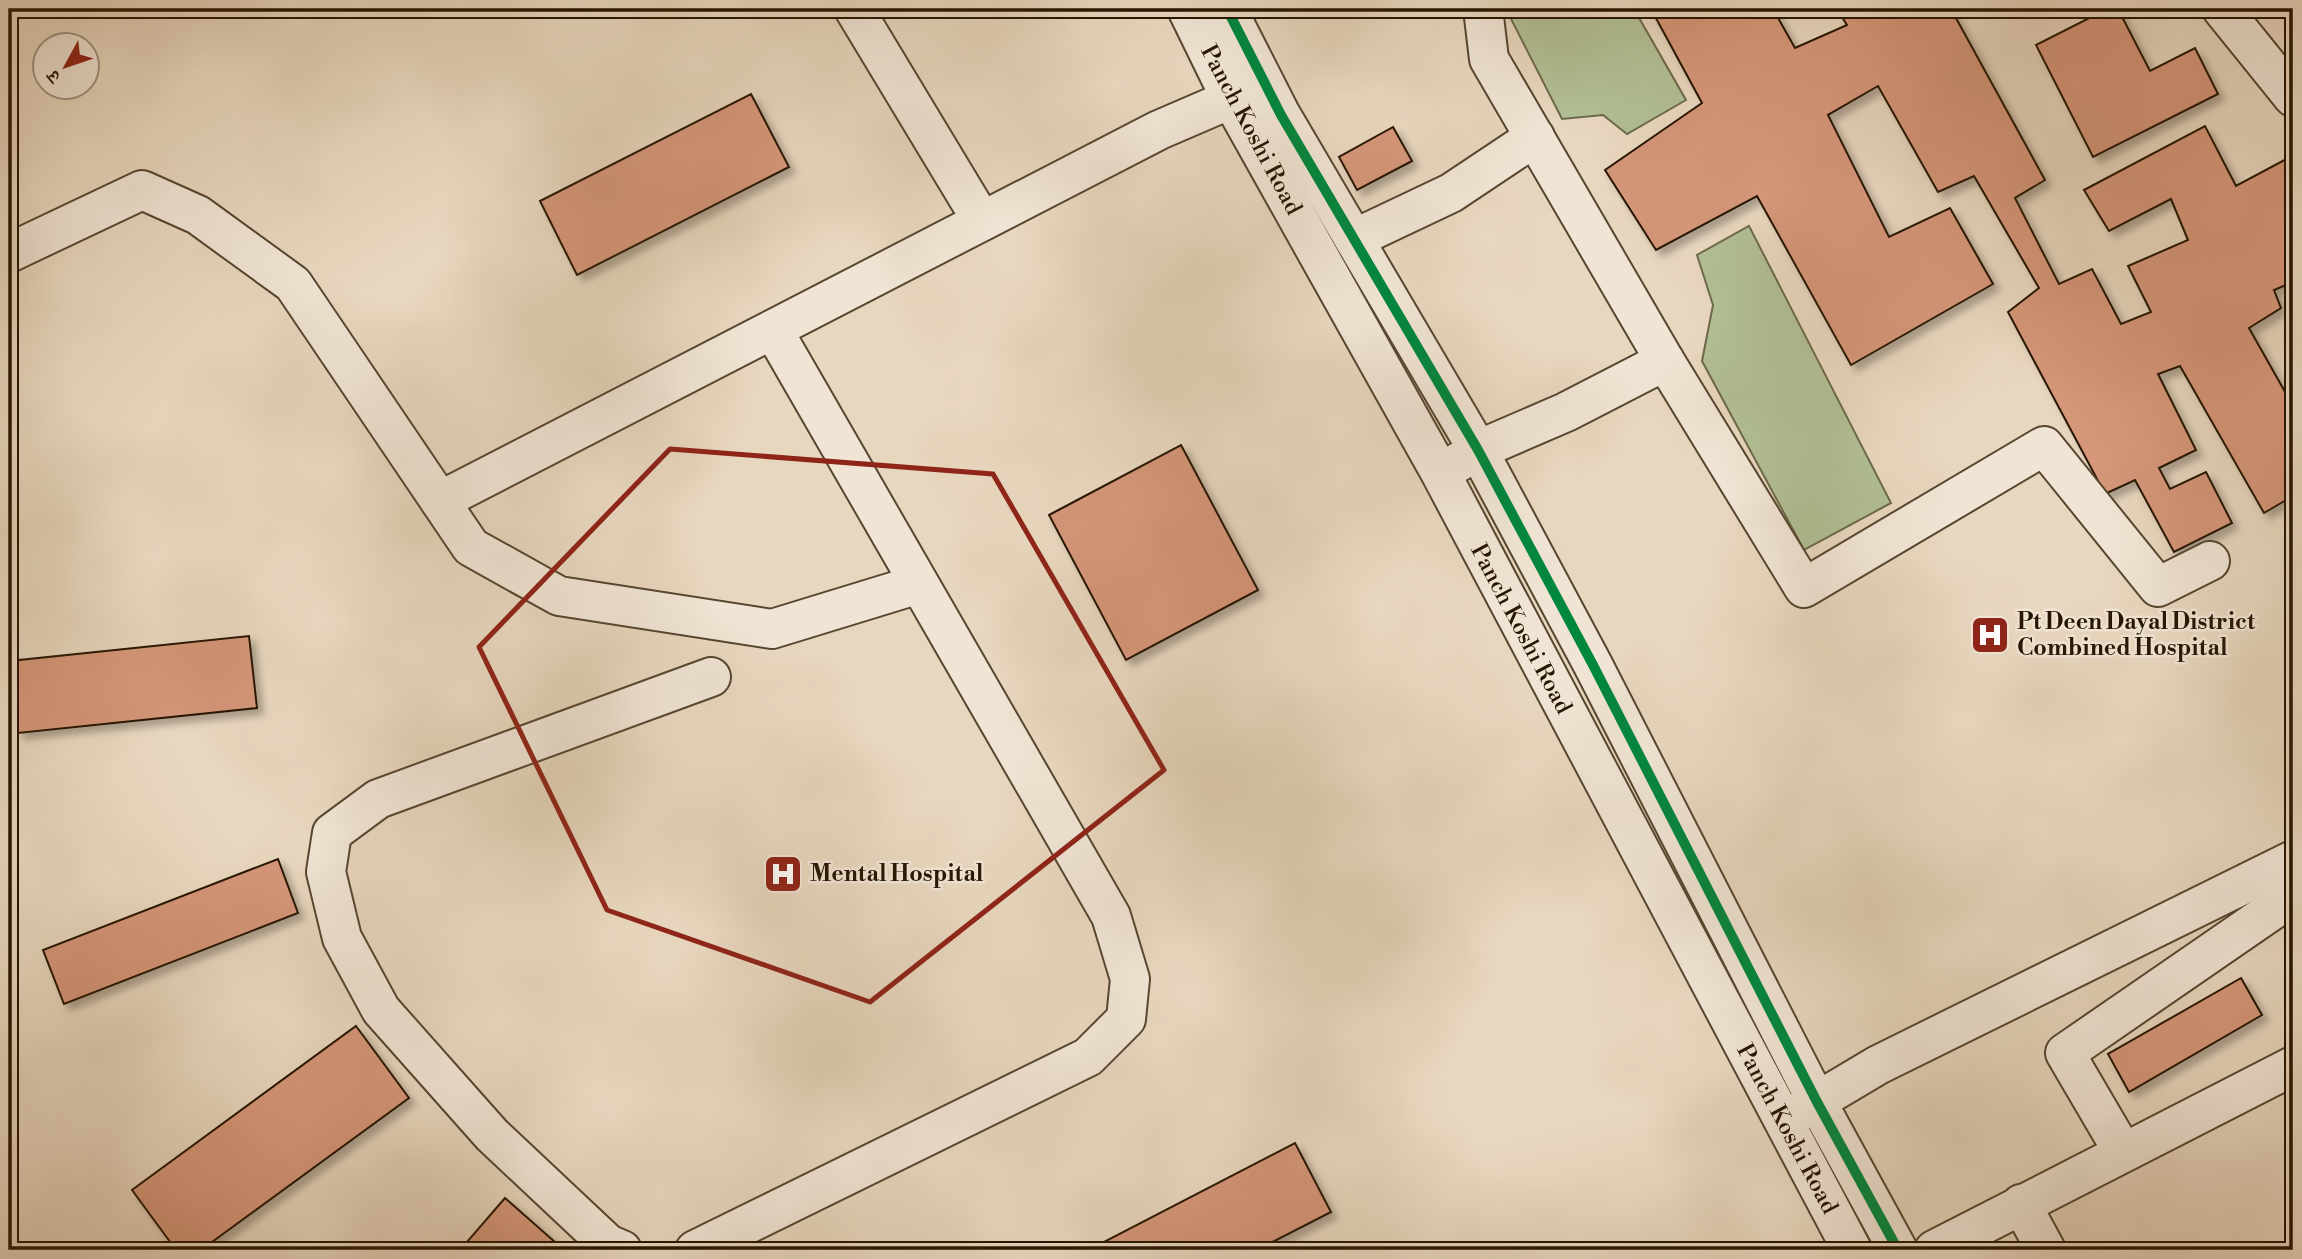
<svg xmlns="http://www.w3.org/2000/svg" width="2302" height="1259" font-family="'Libre Bodoni','Noto Serif Devanagari',serif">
<defs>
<filter id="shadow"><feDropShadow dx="6" dy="6" stdDeviation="3.5" flood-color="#0004"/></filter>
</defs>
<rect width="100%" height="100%" fill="#e8d7bf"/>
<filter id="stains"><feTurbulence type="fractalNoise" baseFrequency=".00286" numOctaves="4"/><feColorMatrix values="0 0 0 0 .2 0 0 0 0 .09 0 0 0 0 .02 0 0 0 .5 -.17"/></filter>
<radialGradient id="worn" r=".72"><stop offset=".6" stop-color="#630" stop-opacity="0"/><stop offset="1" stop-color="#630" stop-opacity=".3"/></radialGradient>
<!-- green -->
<g fill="#b2bf95" stroke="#6c6a4b" stroke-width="2">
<polygon points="1515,9 1634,9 1686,100 1627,134 1603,115 1562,119 1508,13"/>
<polygon points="1749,226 1891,503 1804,550 1702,361 1713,305 1697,255"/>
</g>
<!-- building -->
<g fill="#d59679" stroke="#261501" stroke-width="2" filter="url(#shadow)">
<polygon points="1651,9 1773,9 1795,48 1847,25 1837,9 1951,9 2045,180 2015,198 2059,284 2092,269 2121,324 2151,312 2128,266 2188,240 2171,199 2109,231 2084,190 2205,126 2236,186 2292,156 2293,282 2274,290 2281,308 2249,328 2293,406 2293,496 2264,513 2180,366 2158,374 2196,450 2159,468 2170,489 2206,472 2232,523 2174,552 2135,480 2105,494 2008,312 2039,288 1974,176 1938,192 1878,86 1828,115 1889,237 1950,208 1993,284 1851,365 1757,196 1656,250 1605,170 1702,103"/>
<polygon points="2107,9 2118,9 2150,71 2195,48 2218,94 2093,157 2036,45"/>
<polygon points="751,94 789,167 577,275 540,201"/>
<polygon points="1393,127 1412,161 1357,190 1339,157"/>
<polygon points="1181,445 1258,590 1126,660 1049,515"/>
<polygon points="249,636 257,708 18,733 10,661"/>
<polygon points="278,859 298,913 64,1004 43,950"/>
<polygon points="2241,978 2262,1015 2129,1092 2108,1054"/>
<polygon points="356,1026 409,1098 201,1250 176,1250 132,1190"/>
<polygon points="1295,1143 1331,1212 1257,1250 1099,1250 1096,1246"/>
<polygon points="505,1198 564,1250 460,1250"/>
</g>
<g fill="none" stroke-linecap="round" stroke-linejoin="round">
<defs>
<g id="minor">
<polyline points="854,9 982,221"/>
<polyline points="1187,9 1231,99 1441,474 1852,1250"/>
<polyline points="1227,9 1281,115 1478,450 1593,665 1817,1102 1898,1250"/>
<polyline points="1487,9 1484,17 1489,59 1665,361 1804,588 2044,446 2158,587 2210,561"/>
<polyline points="2222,9 2293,97"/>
<polyline points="1354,239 1451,193 1535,137"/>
<polyline points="9,253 142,190 198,215 293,284 471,547 559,596 772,629 919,584"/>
<polyline points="1457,463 1478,450 1566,412 1665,361"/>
<polyline points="440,501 1159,130 1231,99"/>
<polyline points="1794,1115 1878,1065 2293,860"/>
<polyline points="2123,1152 2065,1053 2293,896"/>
<polyline points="2021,1204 2046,1250"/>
<polyline points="622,1250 608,1244 492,1135 381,1010 342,938 326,872 332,833 378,799 711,677"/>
<polyline points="695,1250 1088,1057 1126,1019 1130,979 1111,916 773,330"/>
<polyline points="1934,1250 2293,1066"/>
</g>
</defs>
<!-- minor casing -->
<use href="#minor" stroke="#564630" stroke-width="42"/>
<!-- minor -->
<use href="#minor" stroke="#f0e5d5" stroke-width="38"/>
<defs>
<polyline id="cycleway" points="1227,9 1281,115 1478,450 1593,665 1817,1102 1898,1250"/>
</defs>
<!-- cycleway casing -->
<use href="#cycleway" stroke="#f0e5d5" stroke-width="15"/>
<!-- cycleway -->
<use href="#cycleway" stroke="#00873e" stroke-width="10"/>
</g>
<!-- marked area -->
<path fill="none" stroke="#8f2418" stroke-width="5" stroke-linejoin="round" d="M670,449L993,474L1164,770L870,1002L607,910L479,647Z"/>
<!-- icons -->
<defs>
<symbol id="hospital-square" viewBox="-11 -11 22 22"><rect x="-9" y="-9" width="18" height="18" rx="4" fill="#8f2418" stroke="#f0e5d5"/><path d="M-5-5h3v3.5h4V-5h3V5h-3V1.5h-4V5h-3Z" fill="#fff"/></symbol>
</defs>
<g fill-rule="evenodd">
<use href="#hospital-square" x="1968" y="613" width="44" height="44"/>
<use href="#hospital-square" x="761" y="852" width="44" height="44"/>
</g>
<g text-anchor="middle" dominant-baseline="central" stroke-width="5" stroke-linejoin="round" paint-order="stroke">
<!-- street labels -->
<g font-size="23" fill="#261501" stroke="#f0e5d5">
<text transform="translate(1251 130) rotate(62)">Panch Koshi Road</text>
<text transform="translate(1521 629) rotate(62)">Panch Koshi Road</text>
<text transform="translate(1787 1129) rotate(62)">Panch Koshi Road</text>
</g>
<!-- poi labels -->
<g font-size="23" font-weight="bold" fill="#261501" stroke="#f0e5d5" text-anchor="start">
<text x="2017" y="622">Pt Deen Dayal District<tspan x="2017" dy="26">Combined Hospital</tspan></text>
<text x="810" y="874">Mental Hospital</text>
</g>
</g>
<!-- margin -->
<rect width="2302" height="1259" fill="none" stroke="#e8d7bf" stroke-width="35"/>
<rect x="10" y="10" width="2281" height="1238" fill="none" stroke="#261501" stroke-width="3.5"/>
<rect x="18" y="18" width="2267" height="1224" fill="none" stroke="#261501" stroke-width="2"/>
<!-- north arrow -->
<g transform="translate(66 66) rotate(230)"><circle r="33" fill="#f0e5d5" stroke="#9f9280" stroke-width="2"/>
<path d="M0-5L12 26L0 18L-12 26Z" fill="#8f2418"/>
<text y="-10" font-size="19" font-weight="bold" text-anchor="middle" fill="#261501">उ</text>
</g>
<rect width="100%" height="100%" filter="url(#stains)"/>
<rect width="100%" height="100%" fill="url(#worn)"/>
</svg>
